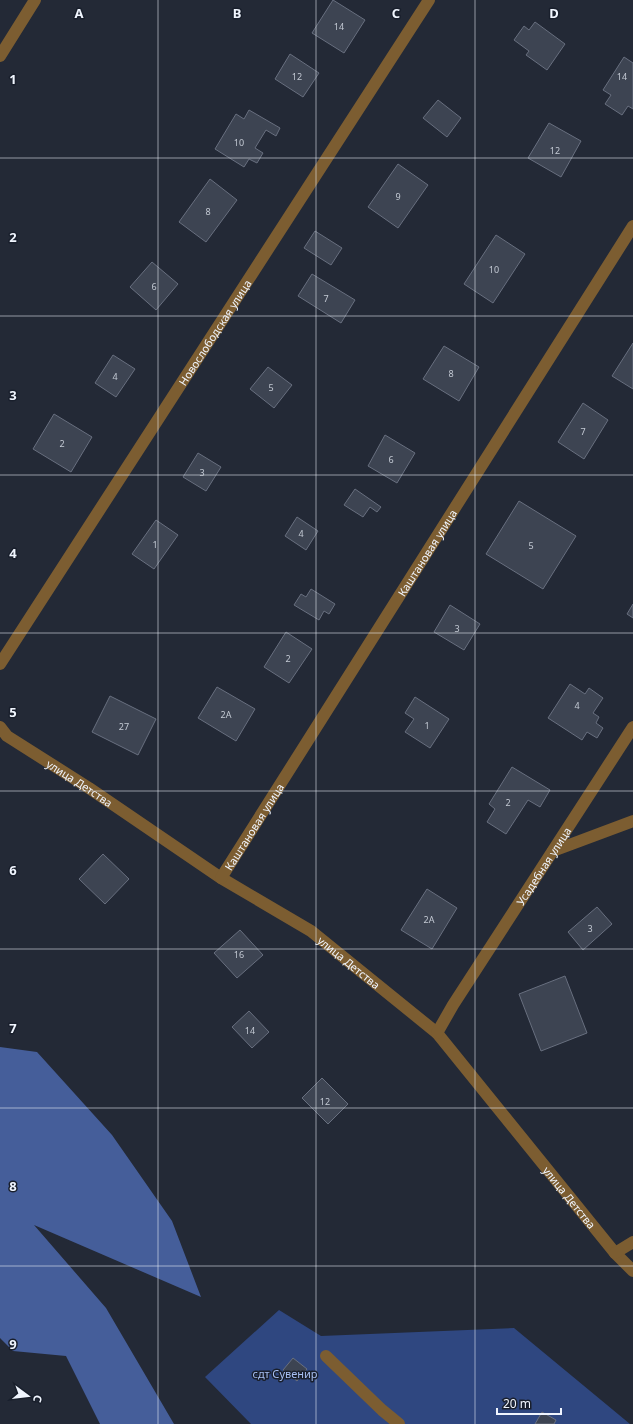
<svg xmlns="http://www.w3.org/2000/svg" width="633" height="1424" font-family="'Noto Sans',sans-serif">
<rect width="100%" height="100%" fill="#232936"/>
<!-- green -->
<polygon fill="#2f4780" points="279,1310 321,1336 514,1328 630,1424 251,1424 205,1377"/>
<!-- forest -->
<polygon fill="#455e9a" points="0,1047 37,1052 112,1135 172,1221 201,1297 34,1225 106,1308 174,1424 100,1424 66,1356 13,1351 0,1338"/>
<!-- building -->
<g fill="#3d4452" stroke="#686f7f">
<polygon points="333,0 365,20 344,53 312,33"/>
<polygon points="535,22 565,44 547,70 526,55 529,51 514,40 524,26 529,30"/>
<polygon points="290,54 319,73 303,97 275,79"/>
<polygon points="624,57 633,63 633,109 628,106 622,115 605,104 611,95 603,90"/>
<polygon points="438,100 461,118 447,137 423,118"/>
<polygon points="249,110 280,128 276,136 266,130 255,148 263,153 257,163 249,159 244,167 215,149 236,114 244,119"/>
<polygon points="549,123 581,141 561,177 528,158"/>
<polygon points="398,164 428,185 398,228 368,207"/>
<polygon points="210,179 237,200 206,242 179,222"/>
<polygon points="315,231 342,248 331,265 304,248"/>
<polygon points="496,235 525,254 493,303 464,284"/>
<polygon points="152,262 178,284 156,310 130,287"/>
<polygon points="312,274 355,300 341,323 298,296"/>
<polygon points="633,343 633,389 612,376"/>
<polygon points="444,346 479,367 459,401 423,379"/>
<polygon points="113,355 135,369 116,397 95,383"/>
<polygon points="268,367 292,385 274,408 250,389"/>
<polygon points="583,403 608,420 584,459 558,442"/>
<polygon points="54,414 92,437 71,472 33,449"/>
<polygon points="385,435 415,453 397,483 368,466"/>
<polygon points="198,453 221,467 206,491 183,477"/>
<polygon points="355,489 381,507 377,512 370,507 363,517 344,505"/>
<polygon points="519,501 576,536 543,589 486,554"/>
<polygon points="297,517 318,531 306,550 285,536"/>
<polygon points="156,520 178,535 154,569 132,554"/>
<polygon points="311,589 335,604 329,614 324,611 319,620 294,605 301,594 306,597"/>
<polygon points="633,604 633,618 627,614"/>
<polygon points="450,605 480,624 464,650 434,632"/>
<polygon points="286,632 312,649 289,683 264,667"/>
<polygon points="570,684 585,694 589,688 603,698 593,713 599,717 596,723 603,728 597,738 587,732 582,740 548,718"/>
<polygon points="217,687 255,709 236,741 198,718"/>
<polygon points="110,696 156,719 138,755 92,732"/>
<polygon points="415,697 449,719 430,748 405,732 414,719 405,713"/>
<polygon points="512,767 550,790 540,807 528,800 506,834 487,822 495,809 489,804"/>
<polygon points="103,854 129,879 105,904 79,879"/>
<polygon points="427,889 457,908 432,949 401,930"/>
<polygon points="597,907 612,924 583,950 568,932"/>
<polygon points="240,930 263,955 237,978 214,953"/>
<polygon points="565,976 587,1033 541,1051 519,994"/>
<polygon points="249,1011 269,1032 252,1048 232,1027"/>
<polygon points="322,1078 348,1104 328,1124 302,1098"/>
<polygon points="293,1358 307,1369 297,1381 283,1370"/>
<polygon points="542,1412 556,1420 554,1424 535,1424"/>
</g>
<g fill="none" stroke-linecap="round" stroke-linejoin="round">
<!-- minor -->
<g stroke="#7c5d31" stroke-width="12">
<polyline points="0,56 35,0"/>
<path id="s1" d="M0,664L429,0"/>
<path id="s2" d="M0,727L7,736L89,788L221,878L311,931L437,1033L615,1253L633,1271"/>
<polyline points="553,851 633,821"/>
<path id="s3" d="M221,878L633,226"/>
<path id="s4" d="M437,1033L453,1005L633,727"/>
<polyline points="615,1253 633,1242"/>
<polyline points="326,1356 382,1410 399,1424"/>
</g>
</g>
<!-- grid -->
<path fill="none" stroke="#f0f5fe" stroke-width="1" stroke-opacity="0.55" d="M158,0V1424M316,0V1424M475,0V1424M0,158H633M0,316H633M0,475H633M0,633H633M0,791H633M0,949H633M0,1108H633M0,1266H633"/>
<g text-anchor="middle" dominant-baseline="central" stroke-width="3" stroke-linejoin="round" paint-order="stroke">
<!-- number labels -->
<g font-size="9" fill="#c3c9d3">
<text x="339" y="26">14</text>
<text x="297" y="76">12</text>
<text x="622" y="76">14</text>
<text x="239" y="142">10</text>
<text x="555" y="150">12</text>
<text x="398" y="196">9</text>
<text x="208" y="211">8</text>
<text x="494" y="269">10</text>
<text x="154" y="286">6</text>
<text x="326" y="298">7</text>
<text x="451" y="373">8</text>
<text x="115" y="376">4</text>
<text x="271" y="387">5</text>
<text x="583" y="431">7</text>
<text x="62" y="443">2</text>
<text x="391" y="459">6</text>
<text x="202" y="472">3</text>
<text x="301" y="533">4</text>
<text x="155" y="544">1</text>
<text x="531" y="545">5</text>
<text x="457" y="628">3</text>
<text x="288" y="658">2</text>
<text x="577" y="705">4</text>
<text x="226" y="714">2А</text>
<text x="427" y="725">1</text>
<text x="124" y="726">27</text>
<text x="508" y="802">2</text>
<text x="429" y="919">2А</text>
<text x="590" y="928">3</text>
<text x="239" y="954">16</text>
<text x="250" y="1030">14</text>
<text x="325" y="1101">12</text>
</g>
<!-- street labels -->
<g font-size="11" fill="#f0f5fe" stroke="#191f2c">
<text stroke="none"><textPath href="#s1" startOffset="395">Новослободская улица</textPath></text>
<text stroke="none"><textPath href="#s3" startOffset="385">Каштановая улица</textPath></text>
<text stroke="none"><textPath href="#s2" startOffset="98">улица Детства</textPath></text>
<text stroke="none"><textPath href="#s3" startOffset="61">Каштановая улица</textPath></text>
<text stroke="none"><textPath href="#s4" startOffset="198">Усадебная улица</textPath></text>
<text stroke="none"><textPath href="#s2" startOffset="422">улица Детства</textPath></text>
<text stroke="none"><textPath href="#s2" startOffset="746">улица Детства</textPath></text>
</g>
<!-- park labels -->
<g font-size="11" fill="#a7bff3" stroke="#191f2c">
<text x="285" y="1373">сдт Сувенир</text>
</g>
</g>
<g font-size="13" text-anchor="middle" font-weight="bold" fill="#f0f5fe" stroke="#191f2c" stroke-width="3" stroke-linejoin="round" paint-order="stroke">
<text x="79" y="18">A</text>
<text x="237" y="18">B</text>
<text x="396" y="18">C</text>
<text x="554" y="18">D</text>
<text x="13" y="84">1</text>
<text x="13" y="242">2</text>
<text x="13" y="400">3</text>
<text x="13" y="558">4</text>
<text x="13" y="717">5</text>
<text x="13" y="875">6</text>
<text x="13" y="1033">7</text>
<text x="13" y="1191">8</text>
<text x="13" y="1349">9</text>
</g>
<!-- north arrow -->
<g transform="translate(28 1396) rotate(105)" stroke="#191f2c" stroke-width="3" paint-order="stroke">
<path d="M0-3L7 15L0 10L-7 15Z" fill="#f0f5fe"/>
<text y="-6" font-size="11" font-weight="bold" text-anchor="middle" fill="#f0f5fe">С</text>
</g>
<!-- scale -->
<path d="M497 1408v6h64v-6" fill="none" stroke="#f0f5fe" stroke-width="2"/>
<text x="503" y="1408" font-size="12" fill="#f0f5fe" stroke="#191f2c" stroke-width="3" paint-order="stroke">20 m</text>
</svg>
